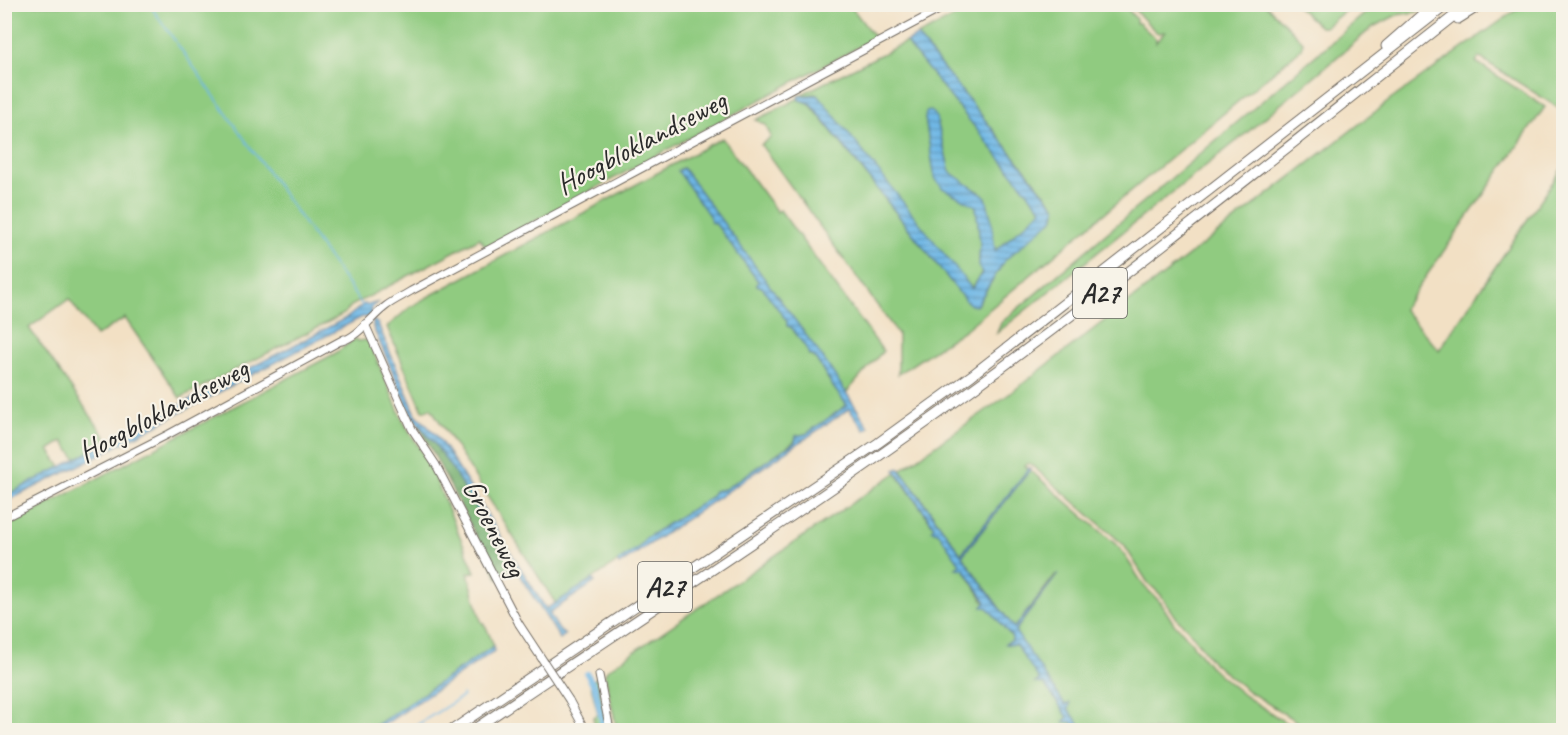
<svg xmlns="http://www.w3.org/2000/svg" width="1568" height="735" font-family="Caveat,sans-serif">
<defs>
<pattern id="forest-crowns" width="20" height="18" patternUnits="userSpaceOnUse" patternTransform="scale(1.5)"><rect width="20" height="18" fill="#74af6e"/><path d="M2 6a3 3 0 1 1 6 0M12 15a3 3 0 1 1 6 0" fill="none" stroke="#5f8f5b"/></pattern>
<pattern id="water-rules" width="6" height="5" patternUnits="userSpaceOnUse" patternTransform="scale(1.5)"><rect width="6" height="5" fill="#6eb7e6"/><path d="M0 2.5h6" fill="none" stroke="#5b95bb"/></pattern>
</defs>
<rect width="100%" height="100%" fill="#f7f3e8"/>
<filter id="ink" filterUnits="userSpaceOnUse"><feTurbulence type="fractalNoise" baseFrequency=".0167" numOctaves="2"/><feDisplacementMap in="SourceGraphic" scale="12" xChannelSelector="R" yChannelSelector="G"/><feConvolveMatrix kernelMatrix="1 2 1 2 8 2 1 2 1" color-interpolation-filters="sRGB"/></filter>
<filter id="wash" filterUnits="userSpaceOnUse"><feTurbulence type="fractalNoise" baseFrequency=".008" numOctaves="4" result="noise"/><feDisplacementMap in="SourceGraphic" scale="24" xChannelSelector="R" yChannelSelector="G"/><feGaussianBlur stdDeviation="1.35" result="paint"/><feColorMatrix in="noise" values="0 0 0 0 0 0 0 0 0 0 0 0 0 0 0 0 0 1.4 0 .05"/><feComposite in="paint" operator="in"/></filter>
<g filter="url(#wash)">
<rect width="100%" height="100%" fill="#f2e0c4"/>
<!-- green -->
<g fill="#90cb80" stroke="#5e7b56" stroke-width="1.5">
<polygon points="849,4 875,38 486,247 480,238 351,306 344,314 180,398 125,318 96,336 69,299 29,328 109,442 76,459 63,441 49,450 61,467 5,496 5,5"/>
<polygon points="1118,4 1118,6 1125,6 1136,19 1136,23 1139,23 1156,39 1156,42 1165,32 1158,33 1155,31 1130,5 1265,4 1303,42 1302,48 966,329 898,374 898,334 761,145 771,137 766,125 756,120 799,98 799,100 809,103 965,300 977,305 1005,260 1053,219 1056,212 1055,206 917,36 978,5"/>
<polygon points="1296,5 1352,5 1325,27 1320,27"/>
<polygon points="1375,5 1426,5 1417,12 1397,15 1373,27 1243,136 997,333 1001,323"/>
<polygon points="1523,5 1563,5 1563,111 1479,57 1476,62 1545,107 1403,309 1439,350 1563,167 1563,730 1310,730 1248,691 1214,664 1187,628 1178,620 1160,594 1148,583 1124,545 1029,463 1025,466 1029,469 961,554 901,470 1012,392 1393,98"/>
<path d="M906,42L1042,210L995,251L993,234L980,192L962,182L950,172L936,117L925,118L935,178C944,194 963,195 976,206L980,243L979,260L982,272L971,289L815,94L798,96Z"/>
<polygon points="722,138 777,212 780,210 883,351 846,393 683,168 680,169 711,218 711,222 716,224 758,281 757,285 762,287 787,321 787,326 791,327 807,349 808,353 816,359 834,388 847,405 806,434 796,436 795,441 725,489 714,491 711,497 646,538 639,547 556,604 431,408 423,411 387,327 409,308 424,299"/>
<polygon points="355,339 358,341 366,340 369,342 403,421 429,464 475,572 468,573 481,621 486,627 494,646 369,730 5,730 5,527 334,354"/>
<polygon points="1030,470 1120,548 1144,586 1161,603 1174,624 1183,632 1211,668 1245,696 1297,730 617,730 605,674 607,670 896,473 964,569 987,607 1012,637 1012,641 1018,642 1013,634 1056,574 1014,628 962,556"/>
<polygon points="597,678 609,730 596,730 593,718 598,714 590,682"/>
</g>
<!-- forest -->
<polygon fill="url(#forest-crowns)" stroke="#506d4c" stroke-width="1.5" points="418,424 435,444 452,469 515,569 498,578"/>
<!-- water -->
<g fill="url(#water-rules)" stroke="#4c7188" stroke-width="1.5">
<polygon points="917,36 1056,208 1053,219 1005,260 976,306 971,305 965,300 810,103 799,100 798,96 818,95 972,289 982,273 979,266 980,243 976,206 942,188 935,178 925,118 926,112 931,111 936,117 950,172 986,197 991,218 995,251 1042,210 906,42"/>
<polygon points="683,168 823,358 869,427 865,430 849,409 619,565 617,562 639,547 646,538 711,497 714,491 725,489 795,442 796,436 806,434 847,405 834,388 816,359 813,356 809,355 807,349 791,327 787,326 787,321 762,287 757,285 758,281 716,224 711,222 710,217 678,171"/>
<polygon points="379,302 371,308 371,314 367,317 362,317 92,459 5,502 5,496 348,317 364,304 368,305"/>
<polygon points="373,320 378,324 416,414 436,435 448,452 546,609 593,579 595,582 549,613 559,630 565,635 560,639 452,469 435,444 412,416 373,327"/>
<polygon points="899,468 961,554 1029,468 1031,469 962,556 1014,628 1058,574 1015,631 1065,705 1070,703 1069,710 1084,730 1077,730 1072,722 1063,722 1068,717 1044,684 1035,683 1040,680 1016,645 1004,644 1012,641 1012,637 987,607 982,607 986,602 964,569 956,568 960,564 938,532 931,530 934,526 895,470"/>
<polygon points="494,646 494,651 376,730 369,730"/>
</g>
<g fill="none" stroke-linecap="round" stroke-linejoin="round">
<!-- stream -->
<g stroke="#6eb7e6" stroke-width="1.5">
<polyline points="149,4 362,305"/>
<polyline points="409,730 463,696 462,694"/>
</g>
<!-- canal -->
<polyline stroke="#6eb7e6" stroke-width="6" points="587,674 595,688 604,730"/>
</g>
</g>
<g filter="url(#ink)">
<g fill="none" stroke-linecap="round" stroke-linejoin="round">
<defs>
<g id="minor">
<polyline points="365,324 412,429 436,465 519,624"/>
<path d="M342,341C359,336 371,317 386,306C394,300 403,296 411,291L950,4"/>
<polyline points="4,518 169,434 344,339"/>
<polyline points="599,675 610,730"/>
<polyline points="569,700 585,730"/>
</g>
<g id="highway">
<polyline points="1458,19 1482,4"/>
<polyline points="1386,46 1434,4"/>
<polyline points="452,730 878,443 972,375 1448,4"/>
<path d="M473,730C640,617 811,507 974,388C1142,265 1305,133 1469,4"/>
</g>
</defs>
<!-- minor casing -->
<use href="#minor" stroke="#716a61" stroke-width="9"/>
<!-- highway casing -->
<use href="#highway" stroke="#716a61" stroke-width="11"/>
<!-- minor -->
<use href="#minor" stroke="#fff" stroke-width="7"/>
<!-- highway -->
<use href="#highway" stroke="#fff" stroke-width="9"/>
<defs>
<polyline id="minor-bridge" points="519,624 569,700"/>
</defs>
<!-- minor-bridge casing -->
<use href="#minor-bridge" stroke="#716a61" stroke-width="9" stroke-linecap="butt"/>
<!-- minor-bridge -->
<use href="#minor-bridge" stroke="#fff" stroke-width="7"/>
</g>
</g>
<g text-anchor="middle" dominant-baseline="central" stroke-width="4.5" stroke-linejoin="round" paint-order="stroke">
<!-- shield labels -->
<g fill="#f7f3e8" stroke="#686764" stroke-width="1.5">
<rect x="1073" y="268" width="54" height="50" rx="4.5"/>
<rect x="638" y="562" width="54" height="50" rx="4.5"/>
</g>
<g font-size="28" font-weight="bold" fill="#2b2b2b">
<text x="1100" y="293">A27</text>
<text x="665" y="587">A27</text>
</g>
<!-- street labels -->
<g font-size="30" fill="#2b2b2b" stroke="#f7f3e8">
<text transform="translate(641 142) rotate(-28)">Hoogbloklandseweg</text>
<text transform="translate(163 410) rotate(-28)">Hoogbloklandseweg</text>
<text transform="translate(495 528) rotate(63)">Groeneweg</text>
</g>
</g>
<!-- margin -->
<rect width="1568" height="735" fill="none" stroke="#f7f3e8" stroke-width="24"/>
</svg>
